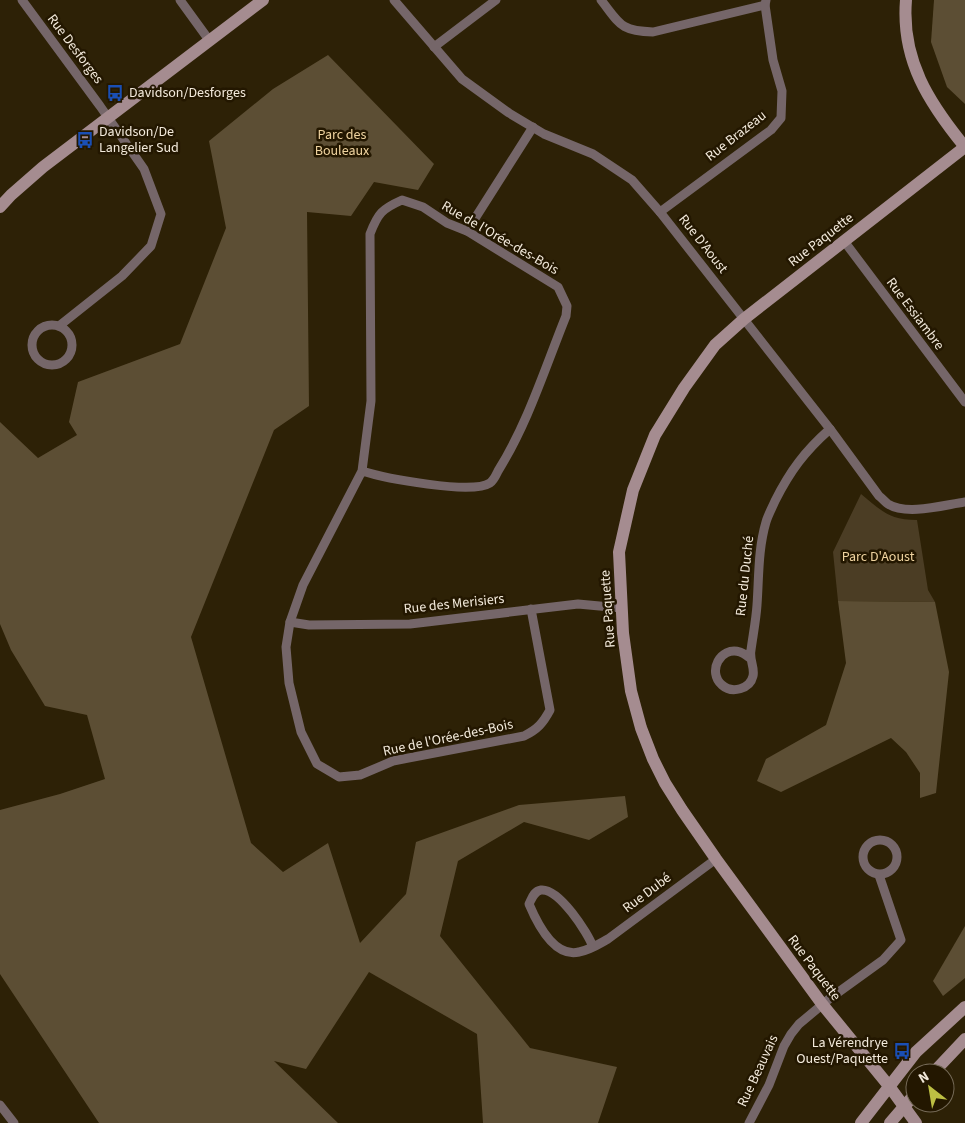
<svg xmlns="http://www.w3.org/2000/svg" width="965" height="1123" viewBox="0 0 965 1123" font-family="'Source Sans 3',sans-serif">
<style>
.green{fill:#4b3d24}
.forest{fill:#5c4e34}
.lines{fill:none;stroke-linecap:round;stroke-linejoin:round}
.street{stroke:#756669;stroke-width:9}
.secondary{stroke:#a58c90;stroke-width:12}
.labels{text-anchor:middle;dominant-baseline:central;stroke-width:5;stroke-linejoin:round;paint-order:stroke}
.street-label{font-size:14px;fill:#f3eadb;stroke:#231700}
.poi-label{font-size:14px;fill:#f3eadb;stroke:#231700;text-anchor:start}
.park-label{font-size:14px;fill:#efd39f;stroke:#231700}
</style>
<rect width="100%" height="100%" fill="#2d2106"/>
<!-- green -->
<path class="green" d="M861,494C882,511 889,520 917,520L928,590L935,602L838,601L833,552Z"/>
<!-- forest -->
<g class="forest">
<path d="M934,0H965V104L947,87L931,42Z"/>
<path d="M328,55L434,164L418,190L374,182L351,216L307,212L309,406L274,430L191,637L251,843L283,872L328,843L360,943L406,894L416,842L519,805L625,796L628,817L589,840L524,822L458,861L440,936L530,1048L617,1067L598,1123H483L477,1034L369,972L306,1069L274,1061L338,1123H99L0,974V810L60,794L105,779L87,715L45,706L11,650L0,624V422L38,458L77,435L69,422L78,382L180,344L226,228L209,141L273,89Z"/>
<path d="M838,601L935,602L949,672L936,793L920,798V773L906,752L891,738L781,792L757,781L766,759L826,725L846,663Z"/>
<path d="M965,926V978L943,996L933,981Z"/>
</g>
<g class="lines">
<!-- street -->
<g class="street">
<path d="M22,0L100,106L144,169L161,214L151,246L122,276L59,326"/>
<path d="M180,0L209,40"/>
<path d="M394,0L462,79L509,113L544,134L593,154L632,180L660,212L830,429L879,496C882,498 885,502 888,504C907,516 944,505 965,502"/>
<path d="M601,0C620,24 620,31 653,32L765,5"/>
<path d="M434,47L496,0"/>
<path d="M660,212L771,130L781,118L782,91L773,60L765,5L766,0"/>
<path d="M467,231L533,127"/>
<path d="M844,241L965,402"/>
<circle cx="52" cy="345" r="20"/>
<path d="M362,471C384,478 472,495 490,483C494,480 496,475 498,471C528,423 545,368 566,316L567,306L558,287L467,231L447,223L423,207L402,200C382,209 378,213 370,234L371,401L362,471L303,585L290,622L286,647L289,683L301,732L317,764L339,777L360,775L393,761L524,736C538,729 543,723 550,710L531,609"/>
<path d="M290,622L309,625L410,624L578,604L621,608"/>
<path d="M750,658C747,656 743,653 740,652C720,646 707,672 722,685C732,694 750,689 753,676C755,667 749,660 751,650C753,635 756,620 757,605C759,577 758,549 766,522C768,515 772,508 775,501C790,471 805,451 830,429"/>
<circle cx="880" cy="857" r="17"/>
<path d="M593,947C588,933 559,888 541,890C534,891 532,898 529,904C537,923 554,958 579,952C590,950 599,944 608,939L716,859"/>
<path d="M0,1105L14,1123"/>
<path d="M749,1123L769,1085L784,1046L791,1034L799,1024L829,999L883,960L901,940L879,875"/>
</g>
<!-- secondary -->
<g class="secondary">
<path d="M906,0C901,60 929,103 965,147"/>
<path d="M0,207L11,195L43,167L263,0"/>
<path d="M933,1073L965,1039"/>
<path d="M861,1123L916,1052L965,1007"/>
<path d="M890,1123L915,1094"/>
<path d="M916,1123L889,1086L822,1004L716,859L682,810L665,783L653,759L641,728L631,691L623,633L619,552L633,490L655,435L684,388L715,345L744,319L965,147"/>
</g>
</g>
<!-- icons -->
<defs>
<g id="bus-bare" transform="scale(1.35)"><path d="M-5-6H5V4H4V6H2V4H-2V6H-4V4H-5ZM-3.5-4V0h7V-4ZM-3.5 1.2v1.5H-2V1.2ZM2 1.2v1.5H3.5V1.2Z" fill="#1a4fb4" stroke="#231700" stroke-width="2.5" paint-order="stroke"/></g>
</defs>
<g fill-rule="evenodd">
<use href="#bus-bare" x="115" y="93"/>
<use href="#bus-bare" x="85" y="140"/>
<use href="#bus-bare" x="902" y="1051"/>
</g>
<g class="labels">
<!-- street labels -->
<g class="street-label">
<text transform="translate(75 49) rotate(53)">Rue Desforges</text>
<text transform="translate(736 136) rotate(-38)">Rue Brazeau</text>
<text transform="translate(500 238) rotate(30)">Rue de l'Orée-des-Bois</text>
<text transform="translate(821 240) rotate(-38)">Rue Paquette</text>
<text transform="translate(703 244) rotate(52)">Rue D'Aoust</text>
<text transform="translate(915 314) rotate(53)">Rue Essiambre</text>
<text transform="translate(745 576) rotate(-84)">Rue du Duché</text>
<text transform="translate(454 604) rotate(-6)">Rue des Merisiers</text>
<text transform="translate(608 609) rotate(-94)">Rue Paquette</text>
<text transform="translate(448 738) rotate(-12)">Rue de l'Orée-des-Bois</text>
<text transform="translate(647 893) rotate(-37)">Rue Dubé</text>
<text transform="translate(814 968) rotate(53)">Rue Paquette</text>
<text transform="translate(758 1071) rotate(-65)">Rue Beauvais</text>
</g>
<!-- poi labels -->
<g class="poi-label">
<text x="129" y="93">Davidson/Desforges</text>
<text x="99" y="132">Davidson/De<tspan x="99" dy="16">Langelier Sud</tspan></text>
<text x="888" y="1043" text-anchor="end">La Vérendrye<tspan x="888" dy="16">Ouest/Paquette</tspan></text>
</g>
<!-- park labels -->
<g class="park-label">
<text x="342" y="135">Parc des<tspan x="342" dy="16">Bouleaux</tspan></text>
<text x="878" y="557">Parc D'Aoust</text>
</g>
</g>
<!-- north arrow -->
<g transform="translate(930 1088) rotate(329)"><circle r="24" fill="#231700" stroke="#766b58"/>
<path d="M0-4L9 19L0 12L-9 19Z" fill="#bdbf43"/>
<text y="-8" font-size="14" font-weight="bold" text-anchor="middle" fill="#f3eadb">N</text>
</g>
</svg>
